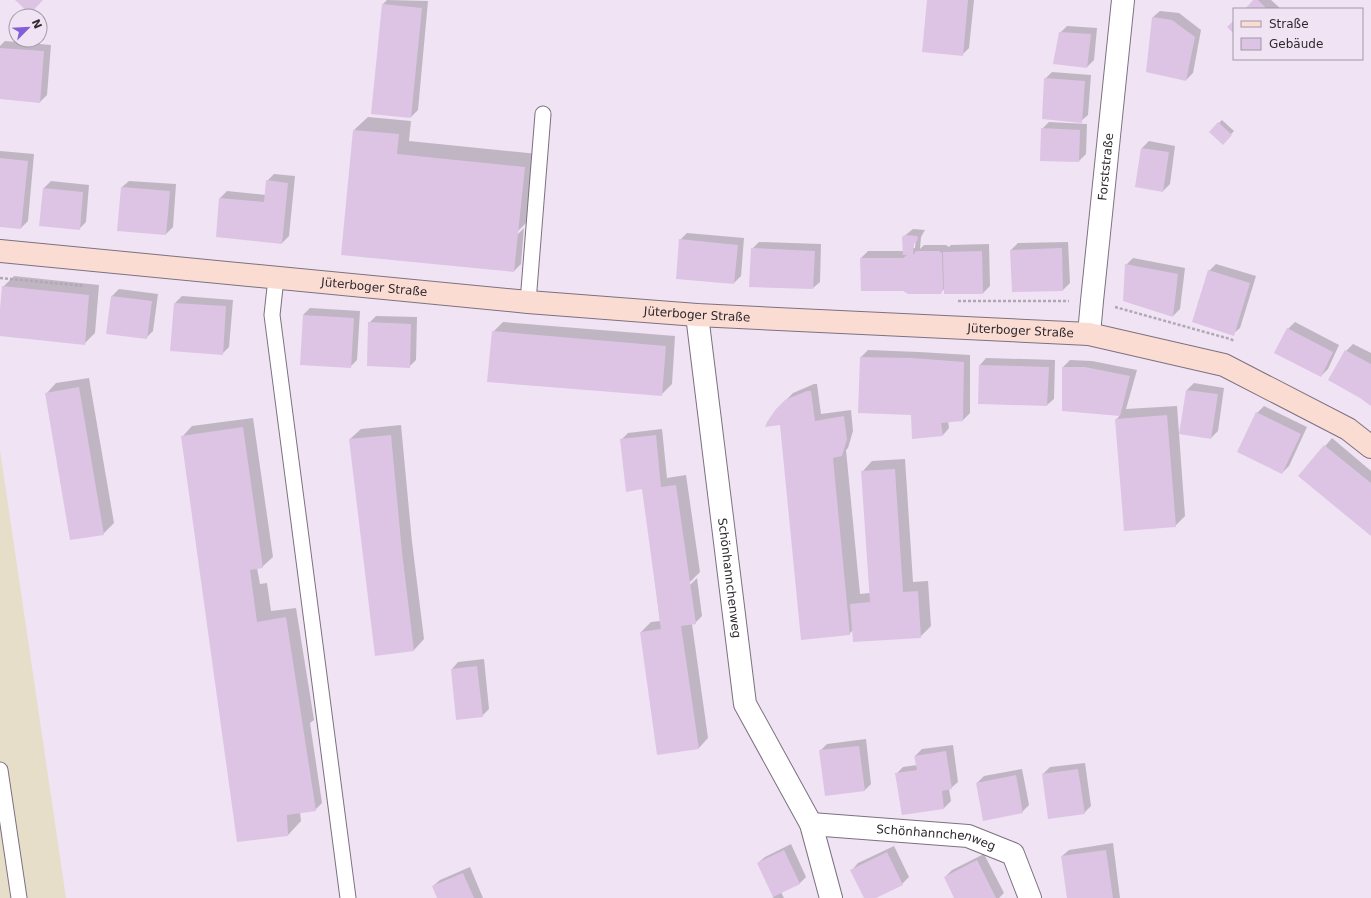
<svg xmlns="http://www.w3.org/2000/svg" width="1371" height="898" viewBox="0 0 1371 898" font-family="'DejaVu Sans',sans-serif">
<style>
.industrial{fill:#e6dec9}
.shadow{fill:#0003;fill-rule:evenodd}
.building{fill:#ddc4e5}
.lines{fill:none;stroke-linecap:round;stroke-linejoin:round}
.service-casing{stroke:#7c7180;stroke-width:17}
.minor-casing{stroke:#7c7180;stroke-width:24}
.secondary-casing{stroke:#7c7180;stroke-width:24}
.path{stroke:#b2a8b5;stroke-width:2.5;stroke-dasharray:3 2;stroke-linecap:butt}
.service{stroke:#fff;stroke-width:15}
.minor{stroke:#fff;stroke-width:22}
.secondary{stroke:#fbdcd3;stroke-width:22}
.labels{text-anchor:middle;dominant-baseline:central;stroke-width:3.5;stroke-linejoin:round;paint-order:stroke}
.street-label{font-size:12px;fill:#2e292f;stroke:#f0e3f4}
</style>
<rect width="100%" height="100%" fill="#f0e3f4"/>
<!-- industrial -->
<path class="industrial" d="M0,450L66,898H0Z"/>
<!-- shadow -->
<g class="shadow">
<path d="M387,0L428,1L418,110L411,117L383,4Z"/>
<path d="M928,0H974L969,48L962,55Z"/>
<path d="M1255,0H1271L1281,9H1246Z"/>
<path d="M1160,11L1179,13L1201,30L1193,73L1186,80L1153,17Z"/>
<path d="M1067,26L1097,28L1094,60L1087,67L1060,33Z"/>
<path d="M5,41L51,45L47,95L40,102L0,98V46Z"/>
<path d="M1052,72L1091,75L1088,115L1081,121L1045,79Z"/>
<path d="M368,117L411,121L409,141L538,154L531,218L517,232V235L524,228L521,264L514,271L354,130Z"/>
<path d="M1222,120L1234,131L1223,143L1210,132Z"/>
<path d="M1049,122L1087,124L1086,154L1079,161L1042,129Z"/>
<path d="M1149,141L1175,146L1170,184L1163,191L1142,148Z"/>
<path d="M0,151L34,154L28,221L21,228L0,226Z"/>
<path d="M274,174L295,176L289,236L282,243L217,236L220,198L227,191L266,195L267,181Z"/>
<path d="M51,181L89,185L86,222L79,229L40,225L44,188Z"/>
<path d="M129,181L176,184L173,227L166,234L122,187Z"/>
<path d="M913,229L925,230L921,237L920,249L924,245H946L949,247L951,245L989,244L990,286L983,293L945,288L940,293L861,258L868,251H904L903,237ZM914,238H916L915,248H913Z"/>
<path d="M687,233L744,238L741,276L734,283L680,240Z"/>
<path d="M759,242L821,244L820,282L813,288L752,249Z"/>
<path d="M1068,242L1070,283L1063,290L1011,250L1018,243Z"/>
<path d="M1133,258L1185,268L1180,309L1173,316L1126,265Z"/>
<path d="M1216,264L1256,276L1240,328L1233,334L1209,271Z"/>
<path d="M14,276L99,285L95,333L84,344L0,335V320L3,287Z"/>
<path d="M119,289L158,294L153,331L146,338L108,333L112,296Z"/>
<path d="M182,296L233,300L229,347L222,354L175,303Z"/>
<path d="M310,308L360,311L357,360L350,367L303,315Z"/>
<path d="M376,316L417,317L416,360L409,367L369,323Z"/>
<path d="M503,322L675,336L672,384L661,395L493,332Z"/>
<path d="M1295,322L1339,345L1328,369L1321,376L1288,329Z"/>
<path d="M1353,344L1371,353V405L1346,351Z"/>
<path d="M868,350L919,352L970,355V413L963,420L948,421L949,428L943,435L911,414L859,412L861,357Z"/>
<path d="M986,358L1055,360L1054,399L1047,405L980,365Z"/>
<path d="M1070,360L1092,361L1137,370L1126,409L1177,406L1185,516L1175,526L1116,420L1120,415L1063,410V367Z"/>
<path d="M89,378L114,523L103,534L46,394L56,383Z"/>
<path d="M1194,383L1224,388L1218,431L1211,438L1180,433L1187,390Z"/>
<path d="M814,384H817L821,414L851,410L853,431L848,448L846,450L860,594L870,593L862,472L872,461L905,459L913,582L928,581L931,626L920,637L853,630L849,634L784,402L793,393Z"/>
<path d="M1264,406L1307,427L1289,466L1282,473L1257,413Z"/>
<path d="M253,418L273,557L262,567L257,568L260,584L267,583L271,611L296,608L314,720L310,723L322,803L315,810L300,812L301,821L288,835L182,437L192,426Z"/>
<path d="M401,425L412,542L424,639L414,650L376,655L350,439L361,429Z"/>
<path d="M662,429L667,478L686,475L700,572L686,586L687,588L697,578L702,616L695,623L692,624L708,738L698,749L641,632L651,622L660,621L643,488L621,440L628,433Z"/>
<path d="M1332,438L1371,471V534L1300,476Z"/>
<path d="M484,659L489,709L482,716L452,669L458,662Z"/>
<path d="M866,739L871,784L864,791L820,751L827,744Z"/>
<path d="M953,745L958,782L951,788L949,789L951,801L944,808L902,814L896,774L903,767L917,765L915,756L922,749Z"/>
<path d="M1085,763L1091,806L1084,813L1043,774L1050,767Z"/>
<path d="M1022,769L1029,805L1022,812L977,783L984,776Z"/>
<path d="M1113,843L1120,898H1068L1062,856L1069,850Z"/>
<path d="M791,844L806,877L799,884L781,892L784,898H772L774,897L758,863L765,857Z"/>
<path d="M894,846L909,877L902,884L873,898H865L852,870L858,863Z"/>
<path d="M984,854L1004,893L999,898H955L945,877L952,870Z"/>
<path d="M470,867L483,898H438L433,886L440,880Z"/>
</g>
<!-- building -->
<g class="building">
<path d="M15,0H43L30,14Z"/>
<path d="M927,0H968L963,56L922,52Z"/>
<path d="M1253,0H1258L1267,9H1245Z"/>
<path d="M382,4L422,8L411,118L371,114Z"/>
<path d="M1152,17L1172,20L1195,37L1186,81L1146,72Z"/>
<path d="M1234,20V34L1227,27Z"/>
<path d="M1059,32L1091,34L1087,68L1053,64Z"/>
<path d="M0,48L44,51L40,103L0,99Z"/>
<path d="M1044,78L1085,81L1082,123L1042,119Z"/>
<path d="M1218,122L1232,135L1223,145L1209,132Z"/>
<path d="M1041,128L1080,130L1079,162L1040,161Z"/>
<path d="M353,130L399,134L397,154L525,167L514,272L341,255Z"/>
<path d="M1141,148L1169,152L1163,192L1135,187Z"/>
<path d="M0,158L28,161L21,229L0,227Z"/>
<path d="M266,180L288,183L282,244L216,237L219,198L264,202Z"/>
<path d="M121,187L170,191L166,235L117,231Z"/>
<path d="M43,188L83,192L80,230L39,226Z"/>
<path d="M905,235L917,236L918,238L916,243H914L913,255L916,251H939L942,253L943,288L941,294H908L903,291H861L860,258H903L907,255H903L902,237Z"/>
<path d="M679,239L738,245L734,284L676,279Z"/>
<path d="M751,248L815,251L813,289L749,287Z"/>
<path d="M1062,248L1063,291L1012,292L1010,250Z"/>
<path d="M982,251L983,294H944L943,252Z"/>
<path d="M1125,264L1178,274L1173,317L1123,301Z"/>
<path d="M1208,270L1250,283L1234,336L1192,322Z"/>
<path d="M2,286L89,295L85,345L0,336V309Z"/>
<path d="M111,296L152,301L147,339L106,334Z"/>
<path d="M174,303L226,306L223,355L170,351Z"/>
<path d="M303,315L354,318L351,368L300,365Z"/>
<path d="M368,322L411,324L410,368L367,366Z"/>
<path d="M1287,328L1333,352L1321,377L1274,353Z"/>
<path d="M492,331L666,346L662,396L487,382Z"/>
<path d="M1345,350L1371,364V406L1360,398L1328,380Z"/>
<path d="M860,357L912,358L964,362L963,421L941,423L943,436L912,439L911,415L858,413Z"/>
<path d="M979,365L1049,367L1047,406L978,404Z"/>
<path d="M1062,367H1085L1130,376L1120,416L1062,411Z"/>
<path d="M79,387L104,535L70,540L45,393Z"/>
<path d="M1186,390L1218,394L1211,439L1179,434Z"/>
<path d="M807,391H811L815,421L844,416L847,439L842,456L833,458L850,635L801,640L780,425L765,427L767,422L776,409L785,400Z"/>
<path d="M1256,412L1301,434L1282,474L1237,452Z"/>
<path d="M1167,415L1176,527L1124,531L1115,419Z"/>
<path d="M243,427L263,568L250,570L257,622L286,617L316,811L287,815L288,836L237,842L181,436Z"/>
<path d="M391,435L402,552L414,651L375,656L349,439Z"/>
<path d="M656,435L661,487L676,485L696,624L681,626L699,749L657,755L640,632L661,629L642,489L626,492L620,439Z"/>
<path d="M1324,445L1371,483V536L1298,476Z"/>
<path d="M895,469L903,592L918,591L921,638L853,642L850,604L870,602L861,471Z"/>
<path d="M477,666L483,717L456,720L451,669Z"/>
<path d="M859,746L865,791L825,796L819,750Z"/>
<path d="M946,751L952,789L942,791L944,809L902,815L895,773L917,770L914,756Z"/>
<path d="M1078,769L1085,814L1048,819L1042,774Z"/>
<path d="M1016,775L1023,813L983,821L976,783Z"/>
<path d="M784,850L800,884L773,897L757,863Z"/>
<path d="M1106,850L1113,898H1067L1061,856Z"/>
<path d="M887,852L903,885L876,898H864L850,870Z"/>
<path d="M977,860L996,898H954L944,877Z"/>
<path d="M463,873L474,898H437L432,886Z"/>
</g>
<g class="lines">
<!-- service casing -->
<g class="service-casing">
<g id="service">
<path d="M276,278L272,315L348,898"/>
<path d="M528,302L543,114"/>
<path d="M0,770L19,898"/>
</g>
</g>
<!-- minor casing -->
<g class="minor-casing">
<g id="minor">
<path id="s1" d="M697,315L745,704L811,824L831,898"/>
<path id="s2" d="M1089,334L1092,301L1123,0"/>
<path id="s3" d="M811,824L968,836L1013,854L1030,898"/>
</g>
</g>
<!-- secondary casing -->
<g class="secondary-casing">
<g id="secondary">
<path id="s4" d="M0,251L528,302L697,315L1089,334L1224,365L1348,429L1371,447"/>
</g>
</g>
<!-- path -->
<g class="path">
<path d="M0,278L85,286"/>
<path d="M958,301H1069"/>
<path d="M1115,307L1230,339L1235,341"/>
</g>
<!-- service -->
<use href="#service" class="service"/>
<!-- minor -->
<use href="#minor" class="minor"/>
<!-- secondary -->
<use href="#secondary" class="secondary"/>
</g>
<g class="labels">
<!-- street labels -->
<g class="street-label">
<text stroke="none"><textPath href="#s2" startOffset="168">Forststraße</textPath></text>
<text stroke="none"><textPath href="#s4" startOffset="376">Jüterboger Straße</textPath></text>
<text stroke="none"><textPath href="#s4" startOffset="700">Jüterboger Straße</textPath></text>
<text stroke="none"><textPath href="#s4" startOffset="1024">Jüterboger Straße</textPath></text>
<text stroke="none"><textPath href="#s1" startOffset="265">Schönhannchenweg</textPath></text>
<text stroke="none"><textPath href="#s3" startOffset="126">Schönhannchenweg</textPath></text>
</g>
</g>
<!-- legend -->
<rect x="1233" y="8" width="130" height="52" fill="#f0e3f4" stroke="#a299a5"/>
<rect x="1241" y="21" width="20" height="6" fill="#fbdcd3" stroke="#a299a5"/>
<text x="1269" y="28" font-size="12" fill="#2e292f">Straße</text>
<rect x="1241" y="38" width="20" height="12" fill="#ddc4e5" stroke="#a299a5"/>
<text x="1269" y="48" font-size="12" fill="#2e292f">Gebäude</text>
<!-- north arrow -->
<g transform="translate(28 28) rotate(66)"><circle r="19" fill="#f0e3f4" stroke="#a299a5"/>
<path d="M0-3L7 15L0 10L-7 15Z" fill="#825ed9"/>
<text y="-6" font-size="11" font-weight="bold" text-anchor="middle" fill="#2e292f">N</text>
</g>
</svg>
